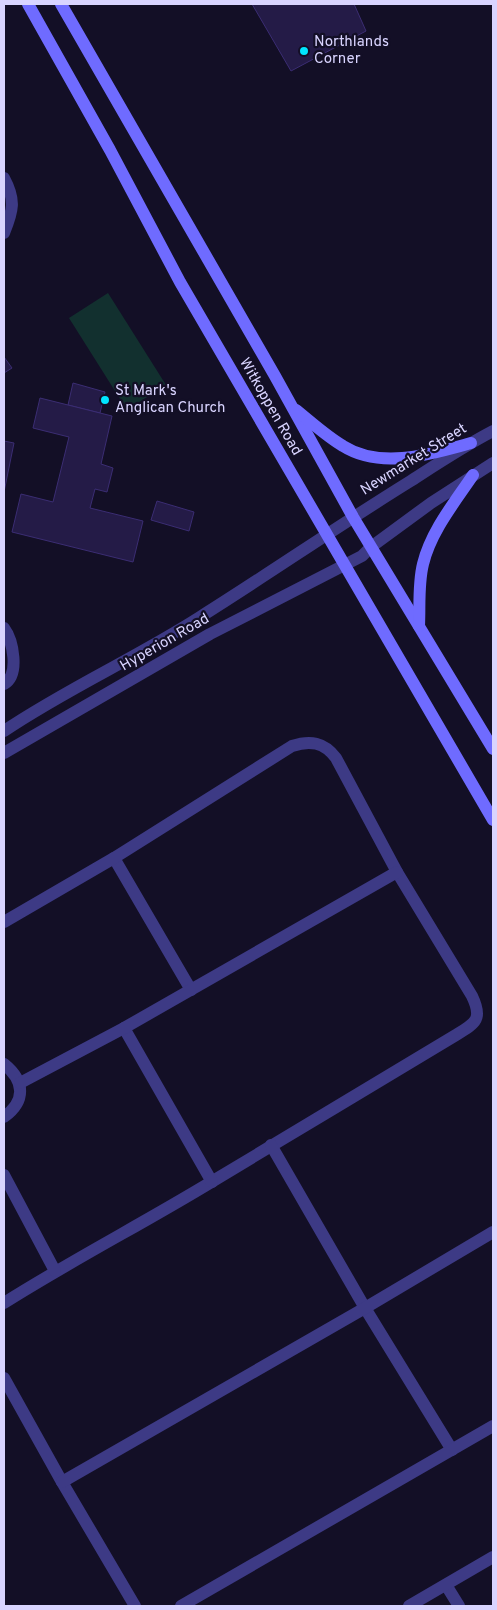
<svg xmlns="http://www.w3.org/2000/svg" width="497" height="1610" viewBox="0 0 497 1610" font-family="Overpass,sans-serif">
<style>
.green{fill:#12302f}
.building{fill:#241b47;stroke:#3b2d73}
.lines{fill:none;stroke-linecap:round;stroke-linejoin:round}
.service{stroke:#3d3a85;stroke-width:12}
.minor{stroke:#3d3a85;stroke-width:12}
.secondary{stroke:#6f6bff;stroke-width:12}
.poi-dot{fill:#00e5ff;stroke:#130f26;stroke-width:2}
.labels{text-anchor:middle;dominant-baseline:central;stroke-width:4.5;stroke-linejoin:round;paint-order:stroke}
.poi-label{font-size:15px;fill:#d9d4ff;stroke:#130f26;text-anchor:start}
.street-label{font-size:15px;fill:#d9d4ff;stroke:#130f26}
</style>
<rect width="100%" height="100%" fill="#130f26"/>
<!-- green -->
<path class="green" d="M108,293L166,385L127,410L69,318Z"/>
<!-- building -->
<g class="building">
<path d="M252,4H354L366,31L291,71Z"/>
<path d="M4,357L12,368L4,373Z"/>
<path d="M73,383L105,392L100,413L68,405Z"/>
<path d="M40,398L112,416L101,464L113,468L107,492L95,489L90,508L143,521L133,562L12,532L21,494L53,502L69,437L33,428Z"/>
<path d="M4,441L14,443L4,492Z"/>
<path d="M157,501L194,512L189,531L151,520Z"/>
</g>
<g class="lines">
<!-- service -->
<g class="service">
<path d="M4,178C16,200 13,211 4,233"/>
<path d="M4,628C13,640 20,675 4,684"/>
</g>
<!-- minor -->
<g class="minor">
<path d="M4,731C66,689 136,658 200,617C270,573 338,526 409,482C437,464 464,446 493,431"/>
<path d="M4,753L210,634L362,556L371,547L431,503L493,463"/>
<path d="M114,858L191,990"/>
<path d="M4,922L114,858L292,746C310,740 324,742 336,758L397,872L472,996C483,1019 476,1023 456,1035C375,1083 294,1133 213,1181C144,1223 72,1260 4,1303"/>
<path d="M124,1028L212,1182"/>
<path d="M4,1064C25,1081 26,1101 4,1117"/>
<path d="M20,1083L124,1028L397,872"/>
<path d="M271,1145L365,1308L452,1450"/>
<path d="M4,1175L55,1271"/>
<path d="M4,1378L62,1482L135,1606"/>
<path d="M62,1482L365,1308L493,1232"/>
<path d="M446,1585L459,1606"/>
<path d="M181,1606L493,1426"/>
<path d="M409,1606L493,1557"/>
</g>
<!-- secondary -->
<g class="secondary">
<path d="M28,4L110,150L180,282L493,820"/>
<path d="M61,4L275,376L353,517L493,749"/>
<path d="M296,410C311,422 326,436 343,446C381,470 431,454 471,443"/>
<path d="M419,626C420,606 418,584 423,564C431,531 455,502 473,475"/>
</g>
</g>
<!-- markers -->
<g class="poi-dot">
<circle cx="304" cy="51" r="5"/>
<circle cx="105" cy="400" r="5"/>
</g>
<g class="labels">
<!-- poi labels -->
<g class="poi-label">
<text x="314" y="42">Northlands<tspan x="314" dy="17">Corner</tspan></text>
<text x="115" y="391">St Mark's<tspan x="115" dy="17">Anglican Church</tspan></text>
</g>
<!-- street labels -->
<g class="street-label">
<text transform="translate(270 407) rotate(60)">Witkoppen Road</text>
<text transform="translate(414 460) rotate(-32)">Newmarket Street</text>
<text transform="translate(165 643) rotate(-30)">Hyperion Road</text>
</g>
</g>
<!-- border -->
<rect width="497" height="1610" fill="none" stroke="#d9d4ff" stroke-width="10"/>
</svg>
